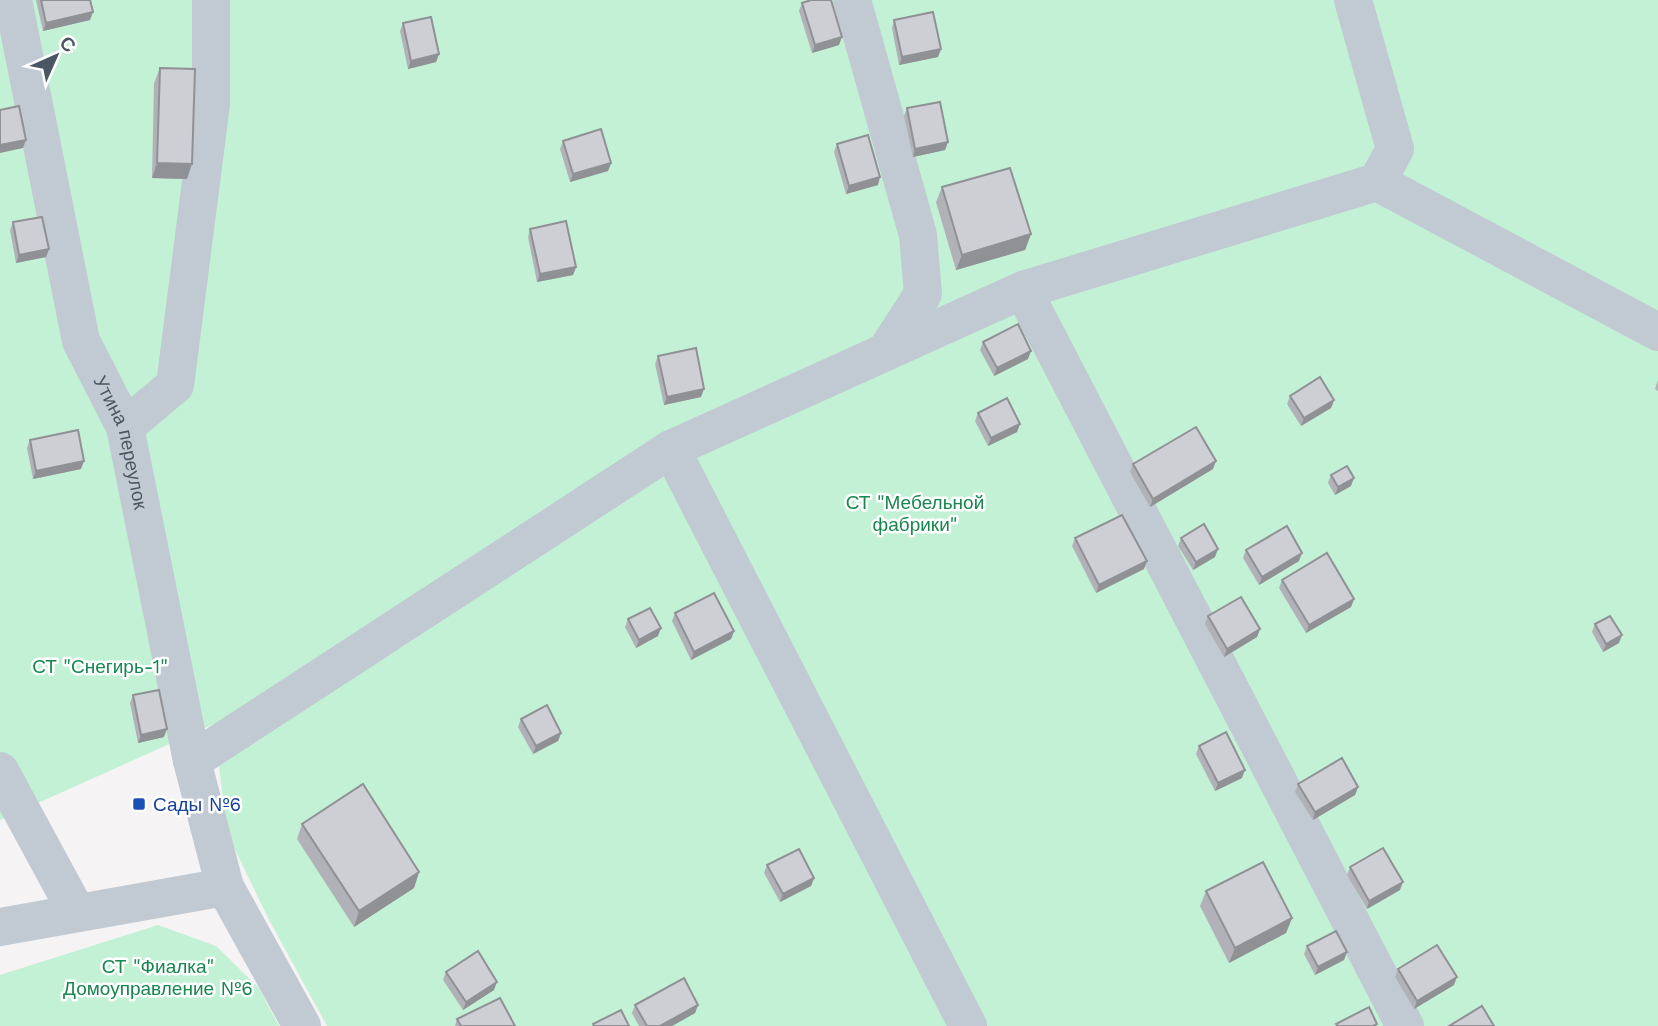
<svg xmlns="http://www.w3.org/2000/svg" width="1658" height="1026" viewBox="0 0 1658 1026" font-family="'Work Sans',sans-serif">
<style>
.green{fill:#c3f1d5}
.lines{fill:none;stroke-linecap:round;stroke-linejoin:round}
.street{stroke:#c1cad2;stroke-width:38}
.wall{fill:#b0b2b7}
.shaded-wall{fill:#909195}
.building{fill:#cdcfd5;stroke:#909195;stroke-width:2}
.transit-dot{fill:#1a4fb4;stroke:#fff;stroke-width:2.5}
.labels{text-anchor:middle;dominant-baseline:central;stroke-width:5;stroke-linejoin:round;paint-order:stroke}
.street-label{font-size:19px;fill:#4a5661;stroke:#fff}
.park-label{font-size:19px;fill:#17864f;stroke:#fff}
.transit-label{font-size:19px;fill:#164399;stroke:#fff;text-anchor:start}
</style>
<rect width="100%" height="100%" fill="#f5f3f3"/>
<!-- green -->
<g class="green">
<path d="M0,0H1658V1026H327L268,918L227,833L214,724L0,820Z"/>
<path d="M158,925L216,946L259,988L279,1026H0V975Z"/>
</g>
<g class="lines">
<!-- street -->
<g class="street">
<path id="s1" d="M13,0L81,341L125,427L192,761L225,887L302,1026"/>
<path d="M852,0L918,235L923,294L888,348"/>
<path d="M1353,0L1395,149L1377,182"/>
<path d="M1023,290L1405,1026"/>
<path d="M125,427L175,385L211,104V0"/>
<path d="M671,449L968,1026"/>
<path d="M192,761L671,449L1023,290L1377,182L1658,332"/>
<path d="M0,771L77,913"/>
<path d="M0,927L225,887"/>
</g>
</g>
<!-- wall -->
<g class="wall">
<path d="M36,0H90V20L43,31Z"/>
<path d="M802,3L839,45L812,53L799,11Z"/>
<path d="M894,20L941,49L938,57L899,65L892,28Z"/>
<path d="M403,23L439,54L436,62L408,69L400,31Z"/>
<path d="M160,68L187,179L152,178L154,83Z"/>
<path d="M907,108L948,142L945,150L913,157L904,116Z"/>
<path d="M563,141L611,163L608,171L570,182L560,149Z"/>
<path d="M837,144L878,185L846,194L834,152Z"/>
<path d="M942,187L1031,234L1025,250L956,270L936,202Z"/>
<path d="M13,222L49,249L46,257L16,263L10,230Z"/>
<path d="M530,229L576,267L573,275L537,282L528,237Z"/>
<path d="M983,342L1028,359L994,376L980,350Z"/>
<path d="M658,356L701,397L664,405L655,364Z"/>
<path d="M1658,380V391L1655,389Z"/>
<path d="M1290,396L1334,400L1331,408L1301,426L1287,404Z"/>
<path d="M978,413L1020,424L1017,432L988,446L975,421Z"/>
<path d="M30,440L81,469L33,479L27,448Z"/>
<path d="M1133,464L1213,469L1150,507L1130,472Z"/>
<path d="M1331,475L1351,486L1335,495L1328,483Z"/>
<path d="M1075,538L1144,569L1096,593L1072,546Z"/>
<path d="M1181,538L1215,557L1193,570L1178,546Z"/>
<path d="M1246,550L1299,561L1259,585L1243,558Z"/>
<path d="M1282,580L1354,599L1351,607L1306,633L1279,588Z"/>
<path d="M675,613L734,631L731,639L691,660L672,621Z"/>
<path d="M1208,616L1260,629L1257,637L1224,657L1205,624Z"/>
<path d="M628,619L658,636L636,648L625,627Z"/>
<path d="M1595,624L1619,643L1603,652L1592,632Z"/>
<path d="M133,695L164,737L138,743L130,703Z"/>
<path d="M521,719L561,733L558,741L533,754L518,727Z"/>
<path d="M1199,746L1242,778L1215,791L1196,754Z"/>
<path d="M1298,784L1358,787L1355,795L1313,820L1295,792Z"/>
<path d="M302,824L419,872L414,888L354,927L297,839Z"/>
<path d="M767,865L814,878L811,886L780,902L764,873Z"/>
<path d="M1350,867L1400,890L1367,909L1347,875Z"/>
<path d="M1206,891L1292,918L1286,933L1229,963L1200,906Z"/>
<path d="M1307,946L1347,952L1344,960L1315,975L1304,954Z"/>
<path d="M1398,969L1454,985L1414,1009L1395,977Z"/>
<path d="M446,972L494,990L463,1010L443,980Z"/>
<path d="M635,1005H698L695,1013L672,1026H639L632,1013Z"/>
<path d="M457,1019L515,1026H455Z"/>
</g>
<!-- shaded-wall -->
<g class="shaded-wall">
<path d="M93,12L90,20L43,31L46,23Z"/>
<path d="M842,37L839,45L812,53L815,45Z"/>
<path d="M941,49L938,57L899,65L902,57Z"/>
<path d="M439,54L436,62L408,69L411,61Z"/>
<path d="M26,140L23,148L0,153V145Z"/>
<path d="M948,142L945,150L913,157L915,149Z"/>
<path d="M157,163L192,164L187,179L152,178Z"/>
<path d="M611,163L608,171L570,182L573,174Z"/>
<path d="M880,177L878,185L846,194L849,186Z"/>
<path d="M1031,234L1025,250L956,270L962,255Z"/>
<path d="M49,249L46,257L16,263L19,255Z"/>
<path d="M576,267L573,275L537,282L540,274Z"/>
<path d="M1031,351L1028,359L994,376L997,368Z"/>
<path d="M704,389L701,397L664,405L667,397Z"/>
<path d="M1334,400L1331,408L1301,426L1304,418Z"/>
<path d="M1020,424L1017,432L988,446L991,438Z"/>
<path d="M84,461L81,469L33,479L36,471Z"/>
<path d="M1216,461L1213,469L1150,507L1153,499Z"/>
<path d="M1354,478L1351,486L1335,495L1338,487Z"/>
<path d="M1218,549L1215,557L1193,570L1196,562Z"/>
<path d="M1302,553L1299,561L1259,585L1262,577Z"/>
<path d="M1147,561L1144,569L1096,593L1099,585Z"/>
<path d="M1354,599L1351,607L1306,633L1309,625Z"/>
<path d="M661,628L658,636L636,648L639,640Z"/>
<path d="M1260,629L1257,637L1224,657L1227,649Z"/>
<path d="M734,631L731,639L691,660L694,652Z"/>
<path d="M1622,635L1619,643L1603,652L1606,644Z"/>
<path d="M167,729L164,737L138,743L141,735Z"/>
<path d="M561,733L558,741L533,754L536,746Z"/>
<path d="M1245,770L1242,778L1215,791L1218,783Z"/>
<path d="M1358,787L1355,795L1313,820L1315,812Z"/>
<path d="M419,872L414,888L354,927L359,911Z"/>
<path d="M814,878L811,886L780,902L783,894Z"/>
<path d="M1403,882L1400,890L1367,909L1369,901Z"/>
<path d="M1292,918L1286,933L1229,963L1235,948Z"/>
<path d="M1347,952L1344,960L1315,975L1318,967Z"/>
<path d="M1457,977L1454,985L1414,1009L1417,1001Z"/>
<path d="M497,982L494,990L463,1010L466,1002Z"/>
<path d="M698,1005L695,1013L672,1026H660Z"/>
</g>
<!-- building -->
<g class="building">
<path d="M41,0H90L93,12L46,23Z"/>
<path d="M811,0H831L842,37L815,45L802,3Z"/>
<path d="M933,12L941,49L902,57L894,20Z"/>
<path d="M431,17L439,54L411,61L403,23Z"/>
<path d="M160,68L195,69L192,164L157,163Z"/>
<path d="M940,102L948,142L915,149L907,108Z"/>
<path d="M19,106L26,140L0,145V110Z"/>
<path d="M601,129L611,163L573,174L563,141Z"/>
<path d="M868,135L880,177L849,186L837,144Z"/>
<path d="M1010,168L1031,234L962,255L942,187Z"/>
<path d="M42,217L49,249L19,255L13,222Z"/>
<path d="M566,221L576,267L540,274L530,229Z"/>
<path d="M1018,324L1031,351L997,368L983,342Z"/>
<path d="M696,348L704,389L667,397L658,356Z"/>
<path d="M1320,377L1334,400L1304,418L1290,396Z"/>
<path d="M1007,398L1020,424L991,438L978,413Z"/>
<path d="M1196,427L1216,461L1153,499L1133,464Z"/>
<path d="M78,430L84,461L36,471L30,440Z"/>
<path d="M1347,466L1354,478L1338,487L1331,475Z"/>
<path d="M1122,515L1147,561L1099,585L1075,538Z"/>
<path d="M1204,524L1218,549L1196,562L1181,538Z"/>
<path d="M1287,526L1302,553L1262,577L1246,550Z"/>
<path d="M1327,553L1354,599L1309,625L1282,580Z"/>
<path d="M714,593L734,631L694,652L675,613Z"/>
<path d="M1241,597L1260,629L1227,649L1208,616Z"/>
<path d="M650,608L661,628L639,640L628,619Z"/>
<path d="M1610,616L1622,635L1606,644L1595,624Z"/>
<path d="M159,690L167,729L141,735L133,695Z"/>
<path d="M547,705L561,733L536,746L521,719Z"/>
<path d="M1226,732L1245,770L1218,783L1199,746Z"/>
<path d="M1342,758L1358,787L1315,812L1298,784Z"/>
<path d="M363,784L419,872L359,911L302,824Z"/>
<path d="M1383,848L1403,882L1369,901L1350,867Z"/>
<path d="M799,849L814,878L783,894L767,865Z"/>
<path d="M1263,862L1292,918L1235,948L1206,891Z"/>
<path d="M1336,931L1347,952L1318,967L1307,946Z"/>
<path d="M1437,945L1457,977L1417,1001L1398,969Z"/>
<path d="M478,951L497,982L466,1002L446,972Z"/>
<path d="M684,978L698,1005L660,1026H647L635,1005Z"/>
<path d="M500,998L515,1026H461L457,1019Z"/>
<path d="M1482,1006L1494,1026H1449Z"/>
<path d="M1369,1007L1377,1024L1373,1026H1338L1336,1024Z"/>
<path d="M621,1010L629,1026H594L593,1024Z"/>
</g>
<!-- markers -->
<rect class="transit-dot" x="132" y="797" width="14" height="14" rx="3.5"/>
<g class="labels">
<!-- street labels -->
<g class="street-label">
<text stroke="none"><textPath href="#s1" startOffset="458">Утина переулок</textPath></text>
</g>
<!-- park labels -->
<g class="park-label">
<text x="915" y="502">СТ "Мебельной<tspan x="915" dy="22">фабрики"</tspan></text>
<text x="100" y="666">СТ "Снегирь-1"</text>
<text x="158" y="966">СТ "Фиалка"<tspan x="158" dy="22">Домоуправление №6</tspan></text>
</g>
<!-- transit labels -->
<g class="transit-label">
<text x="153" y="804">Сады №6</text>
</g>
</g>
<!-- north arrow -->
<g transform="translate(56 56) rotate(45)" stroke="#ffffff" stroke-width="5" paint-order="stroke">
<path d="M0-5L12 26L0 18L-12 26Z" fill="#4a5661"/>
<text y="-10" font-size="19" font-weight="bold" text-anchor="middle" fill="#4a5661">С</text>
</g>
</svg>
